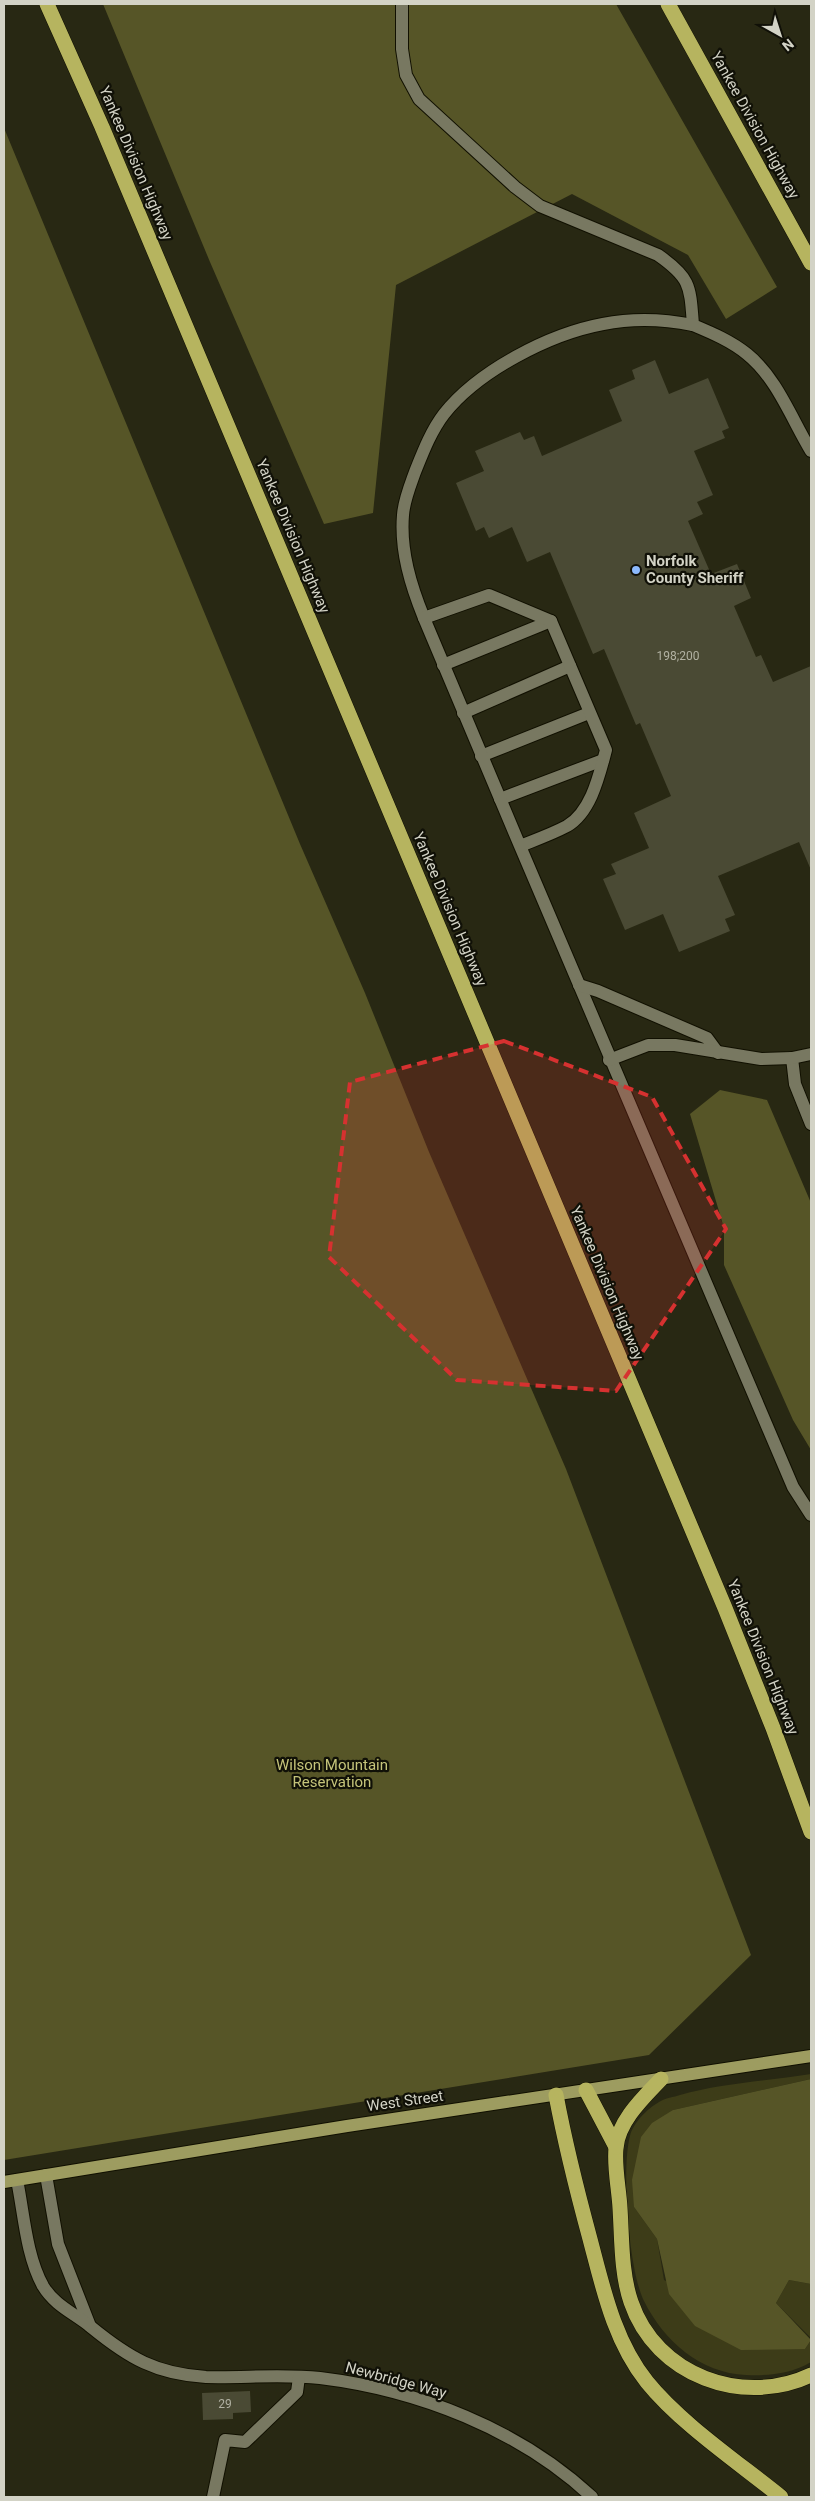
<svg xmlns="http://www.w3.org/2000/svg" width="815" height="2501" viewBox="0 0 815 2501" font-family="Roboto,sans-serif">
<style>
.green{fill:#3d3c18}
.forest{fill:#565527}
.building{fill:#4a4a34}
.lines{fill:none;stroke-linecap:round;stroke-linejoin:round}
.minor-casing{stroke:#111001;stroke-width:14}
.major-casing{stroke:#111001;stroke-width:14}
.highway-casing{stroke:#111001;stroke-width:16}
.minor{stroke:#787861;stroke-width:12}
.major{stroke:#9d9c60;stroke-width:12}
.highway{stroke:#b6b45f;stroke-width:15}
.marked{fill:#d63130;fill-opacity:0.2;stroke:#d63130;stroke-width:4;stroke-dasharray:10 6;stroke-linejoin:round}
.poi-dot{fill:#8cb9fc;stroke:#101007;stroke-width:2}
.labels{text-anchor:middle;dominant-baseline:central;stroke-width:4.5;stroke-linejoin:round;paint-order:stroke}
.number-label{font-size:12px;fill:#b1b1a2}
.street-label{font-size:15px;fill:#d3d3c6;stroke:#101007}
.poi-label{font-size:15px;font-weight:bold;fill:#d3d3c6;stroke:#101007;text-anchor:start}
.park-label{font-size:15px;fill:#c5c47a;stroke:#101007}
</style>
<rect width="100%" height="100%" fill="#282813"/>
<!-- green -->
<g class="green">
<path d="M811,2074V2079L673,2110L634,2207L657,2239L664,2280L805,2349L811,2340V2362C791,2374 768,2376 746,2375C700,2373 664,2341 644,2301C629,2272 621,2168 630,2136C633,2123 647,2109 659,2102C665,2098 674,2097 680,2095C722,2083 768,2081 811,2074Z"/>
<path d="M789,2280L811,2284V2338L776,2303Z"/>
</g>
<!-- forest -->
<g class="forest">
<path d="M103,4H616L777,287L726,319L688,255L572,194L396,285L373,513L324,524L210,262Z"/>
<path d="M4,128L300,844L365,993L429,1152L566,1469L751,1955L649,2055L4,2160Z"/>
<path d="M720,1090L767,1100L811,1203V1450L793,1420L724,1265V1228L690,1114Z"/>
<path d="M811,2079V2284L789,2280L776,2303L811,2340L805,2349L741,2350L695,2326L669,2294L657,2239L634,2207L632,2180L641,2137L652,2123L673,2110Z"/>
</g>
<!-- building -->
<g class="building">
<path d="M655,360L669,394L708,378L729,428L722,431L725,438L694,451L713,495L697,502L703,514L688,521L711,574L737,564L751,598L734,606L756,657L761,655L773,682L811,666V870L799,842L718,876L735,915L725,919L730,931L679,952L663,914L625,930L603,879L616,874L611,864L649,848L634,813L671,796L640,723L636,725L604,649L593,654L550,552L527,562L512,527L489,538L484,527L476,531L456,483L484,471L475,451L520,432L524,440L534,436L542,456L622,421L609,390L635,379L632,370Z"/>
<path d="M250,2391L251,2412L233,2413V2419L203,2420L202,2393Z"/>
</g>
<g class="lines">
<!-- minor casing -->
<g class="minor-casing">
<g id="minor">
<path d="M402,4V49L406,75L419,99L515,187L540,206L658,255C691,278 690,286 693,325C712,333 731,341 747,354C777,378 792,420 811,451"/>
<path d="M424,618C411,586 400,551 403,515C404,500 410,486 415,472C423,452 431,431 444,414C478,371 549,334 603,324C633,318 663,319 693,325"/>
<path d="M443,665L551,621"/>
<path d="M463,713L570,666"/>
<path d="M481,756L589,713"/>
<path d="M500,799L603,760"/>
<path d="M520,846L424,618L489,595L551,621L606,750C599,776 591,812 567,826C552,834 535,840 520,846L793,1487L811,1515"/>
<path d="M579,985L598,991L707,1038L718,1053"/>
<path d="M792,1058L795,1084L811,1124"/>
<path d="M609,1060L648,1045H675L761,1059L792,1058L811,1054"/>
<path d="M46,2175L58,2244L90,2326"/>
<path d="M17,2180C24,2214 26,2255 43,2286C55,2306 74,2313 91,2327C129,2358 156,2374 206,2377C244,2378 282,2374 320,2378C418,2390 519,2429 592,2497"/>
<path d="M213,2497L225,2440L245,2442L297,2392L299,2377"/>
</g>
</g>
<!-- major casing -->
<g class="major-casing">
<path id="major" d="M4,2182L347,2126L811,2056"/>
</g>
<!-- highway casing -->
<g class="highway-casing">
<g id="highway">
<path d="M47,4L102,127L725,1608L773,1728L811,1832"/>
<path d="M668,4L811,263"/>
<path d="M661,2079C644,2097 618,2121 616,2148C614,2167 619,2189 620,2208C622,2239 621,2273 631,2302C656,2376 743,2407 811,2375"/>
<path d="M586,2090L616,2147"/>
<path d="M556,2095C565,2143 577,2191 590,2239C603,2288 614,2341 647,2382C680,2423 739,2463 781,2497"/>
</g>
</g>
<!-- minor -->
<use href="#minor" class="minor"/>
<!-- major -->
<use href="#major" class="major"/>
<!-- highway -->
<use href="#highway" class="highway"/>
</g>
<!-- marked area -->
<path class="marked" d="M504,1041L652,1097L726,1229L616,1391L457,1380L329,1257L350,1082Z"/>
<!-- markers -->
<circle class="poi-dot" cx="636" cy="570" r="5"/>
<g class="labels">
<!-- number labels -->
<g class="number-label">
<text x="678" y="656">198;200</text>
<text x="225" y="2404">29</text>
</g>
<!-- street labels -->
<g class="street-label">
<text transform="translate(755 125) rotate(61)">Yankee Division Highway</text>
<text transform="translate(136 163) rotate(67)">Yankee Division Highway</text>
<text transform="translate(293 536) rotate(67)">Yankee Division Highway</text>
<text transform="translate(450 909) rotate(67)">Yankee Division Highway</text>
<text transform="translate(607 1283) rotate(67)">Yankee Division Highway</text>
<text transform="translate(763 1657) rotate(68)">Yankee Division Highway</text>
<text transform="translate(405 2101) rotate(-8)">West Street</text>
<text transform="translate(396 2380) rotate(15)">Newbridge Way</text>
</g>
<!-- poi labels -->
<g class="poi-label">
<text x="646" y="561">Norfolk<tspan x="646" dy="17">County Sheriff</tspan></text>
</g>
<!-- park labels -->
<g class="park-label">
<text x="332" y="1765">Wilson Mountain<tspan x="332" dy="17">Reservation</tspan></text>
</g>
</g>
<!-- border -->
<rect width="815" height="2501" fill="none" stroke="#d3d3c6" stroke-width="10"/>
<!-- north arrow -->
<g transform="translate(780 35) rotate(141)" stroke="#101007" stroke-width="4" paint-order="stroke">
<path d="M0-4L9 19L0 12L-9 19Z" fill="#d3d3c6"/>
<text y="-8" font-size="14" font-weight="bold" text-anchor="middle" fill="#d3d3c6">N</text>
</g>
</svg>
